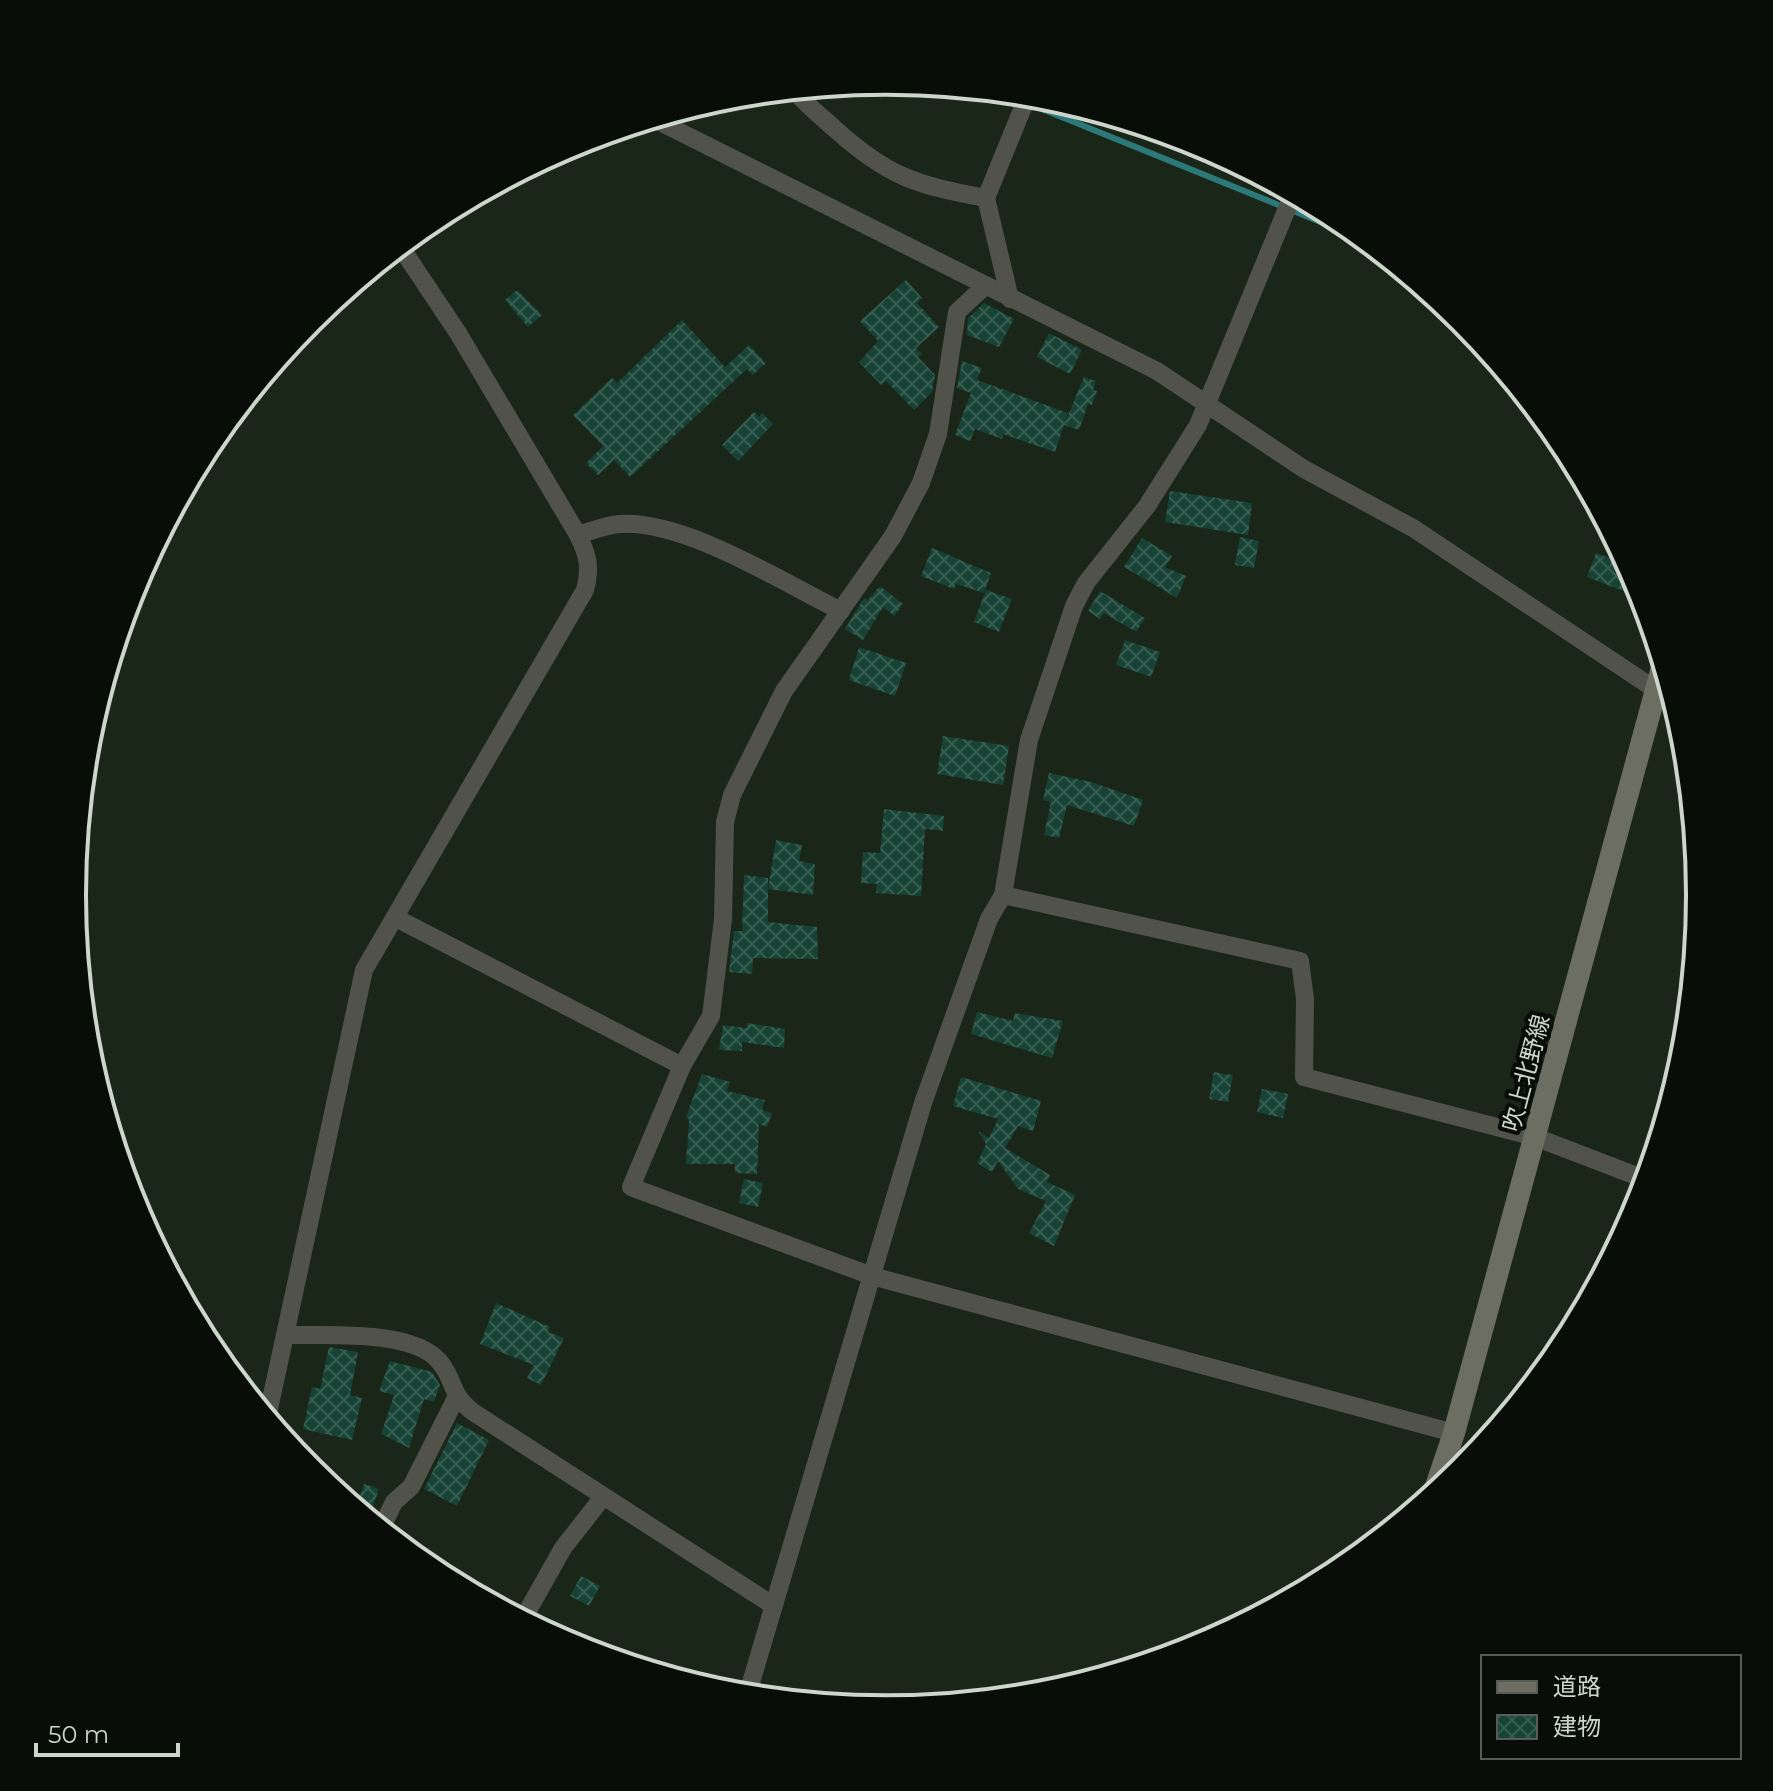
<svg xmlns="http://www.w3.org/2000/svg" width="1773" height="1791" viewBox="0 0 1773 1791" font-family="Montserrat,'Noto Sans JP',sans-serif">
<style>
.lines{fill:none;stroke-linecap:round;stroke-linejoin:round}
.stream{stroke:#2c7979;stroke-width:6}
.building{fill:url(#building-cross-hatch)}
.minor{stroke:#51534a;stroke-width:18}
.secondary{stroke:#6b6e60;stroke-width:22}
.labels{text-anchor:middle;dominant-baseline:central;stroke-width:8;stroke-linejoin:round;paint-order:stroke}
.street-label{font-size:24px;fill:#cdd5cc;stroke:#080d07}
.rim{fill:none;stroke:#cdd5cc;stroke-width:4}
</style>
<defs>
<pattern id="building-cross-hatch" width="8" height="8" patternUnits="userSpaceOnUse" patternTransform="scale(2)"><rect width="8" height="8" fill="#164335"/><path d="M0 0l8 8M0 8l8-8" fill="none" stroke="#375d51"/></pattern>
</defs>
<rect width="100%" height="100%" fill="#192618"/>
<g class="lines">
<!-- stream -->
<path class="stream" d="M1000,92L1365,240"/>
</g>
<!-- building -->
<g class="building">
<path d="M906,280L922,298L917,303L939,327L916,348L922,354L918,357L935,375L932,392L914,410L886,381L881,385L859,362L878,341L860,321Z"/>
<path d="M517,290L542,315L528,327L505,300Z"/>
<path d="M984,303L1014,319L999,347L967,335L968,318Z"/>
<path d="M682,320L725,367L749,345L766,363L753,375L747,369L630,477L614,460L598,475L586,463L603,446L573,415L612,378L617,383Z"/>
<path d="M1049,333L1082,350L1070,374L1037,357Z"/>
<path d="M962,361L982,368L977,380L1068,413L1055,452L1003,434L1002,439L975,429L970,441L955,435L971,393L957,388Z"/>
<path d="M1084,377L1096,381L1093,390L1097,391L1092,405L1088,404L1079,430L1064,425Z"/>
<path d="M754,412L759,417L762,413L773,424L738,461L722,445Z"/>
<path d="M1170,491L1252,503L1248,535L1165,522Z"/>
<path d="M1240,537L1259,541L1254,568L1235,565Z"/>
<path d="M1142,538L1172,556L1165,567L1186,576L1177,598L1124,567Z"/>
<path d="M932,548L991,573L984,593L956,584L954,589L921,576Z"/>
<path d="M1596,553L1629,565L1641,591L1628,586L1626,592L1587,577Z"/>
<path d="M880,586L903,604L894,616L883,607L863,640L845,629L864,598L868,600Z"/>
<path d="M986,590L1012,599L999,632L974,622Z"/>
<path d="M1100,591L1145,618L1136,632L1104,613L1100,619L1088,611Z"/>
<path d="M1125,640L1160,652L1151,677L1116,665Z"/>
<path d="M859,647L906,663L895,696L849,680Z"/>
<path d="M943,736L1009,746L1003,785L937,774Z"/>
<path d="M1049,773L1091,782L1143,800L1134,826L1067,805L1059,838L1044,835L1051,802L1043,800Z"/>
<path d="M884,809L944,816L943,831L925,829L921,896L876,893L877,884L861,883L863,852L880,853Z"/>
<path d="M776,840L802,845L799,861L815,864L813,895L768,889Z"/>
<path d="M744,875L768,878V922L817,927L818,959L753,958L752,974L729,972L734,931H742Z"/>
<path d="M977,1012L1013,1021L1015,1013L1063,1021L1052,1058L971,1034Z"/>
<path d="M747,1023L785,1029L784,1048L742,1042V1051L719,1050L723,1025L747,1028Z"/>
<path d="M1214,1072L1233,1075L1228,1102L1209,1099Z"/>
<path d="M702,1074L730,1082L727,1091L765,1100L762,1110L772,1113L767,1127L759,1124L757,1174L735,1173V1164H686L689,1119L686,1117Z"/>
<path d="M961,1077L1041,1101L1033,1131L1018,1126L1005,1148L1050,1175L1047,1182L1075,1195L1054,1246L1029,1233L1046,1201L1018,1189L998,1161L992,1172L977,1163L986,1144L978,1131L989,1138L998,1119L953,1106Z"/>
<path d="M1262,1089L1288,1094L1283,1118L1257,1112Z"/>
<path d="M744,1179L763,1183L758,1207L739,1203Z"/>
<path d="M496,1303L550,1327L548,1332L564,1338L541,1385L527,1378L534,1365L480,1344Z"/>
<path d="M329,1347L358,1352L350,1395L362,1398L352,1440L303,1429L312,1387L320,1389Z"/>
<path d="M390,1361L432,1372L440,1385L434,1402L424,1399L409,1448L381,1434L394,1395L379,1391Z"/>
<path d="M457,1423L489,1440L457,1506L424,1489Z"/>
<path d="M364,1484L379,1489L371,1512L357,1504Z"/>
<path d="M581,1576L600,1586L589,1606L570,1596Z"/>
</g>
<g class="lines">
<!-- minor -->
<g class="minor">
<path d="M794,90C806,105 821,116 835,129C888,177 916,185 986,198"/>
<path d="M654,119L1157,371L1304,469L1413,528L1656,690"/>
<path d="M985,286L957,312L938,434L921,483L893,536L784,691L732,795L725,822L723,919L711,1016L682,1066L631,1187L872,1276L1454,1433"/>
<path d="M1010,299L986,198L1028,95"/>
<path d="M578,535C591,531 606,525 620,524C685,520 782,582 841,611"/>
<path d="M1003,895L1300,961L1305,999L1304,1077L1535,1137L1647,1180"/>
<path d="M396,918L682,1066"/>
<path d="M286,1335C325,1336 411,1329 439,1361C456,1381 448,1392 473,1412L774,1606"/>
<path d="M267,1418L364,970L585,590C591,568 588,555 578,535L458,333L400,246"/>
<path d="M381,1529L394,1502L411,1487L456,1398"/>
<path d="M517,1617L527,1612L563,1548L603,1497"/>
<path d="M747,1696L923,1103L989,919L1003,895L1029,740L1074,606L1086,583L1147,506L1198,425L1293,194"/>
</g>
<!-- secondary -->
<path class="secondary" d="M1433,1495L1454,1433L1663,664"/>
</g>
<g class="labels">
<!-- street labels -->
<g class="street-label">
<text transform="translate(1526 1073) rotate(-75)">吹上北野線</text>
</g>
</g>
<!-- crop -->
<path d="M0 0H1773V1791H0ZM86 895a800 800 0 1 1 1600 0a800 800 0 1 1-1600 0Z" fill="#080d07" fill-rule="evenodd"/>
<path class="rim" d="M86 895a800 800 0 1 1 1600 0a800 800 0 1 1-1600 0Z"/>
<!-- legend -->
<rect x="1481" y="1655" width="260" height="104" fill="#080d07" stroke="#575d56" stroke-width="2"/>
<rect x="1497" y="1681" width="40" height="12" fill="#6b6e60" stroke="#575d56" stroke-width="2"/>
<text x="1553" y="1695" font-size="24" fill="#cdd5cc">道路</text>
<rect x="1497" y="1715" width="40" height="24" fill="url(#building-cross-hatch)" stroke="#575d56" stroke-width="2"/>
<text x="1553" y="1735" font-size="24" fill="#cdd5cc">建物</text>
<!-- scale -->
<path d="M36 1743v12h142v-12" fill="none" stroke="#cdd5cc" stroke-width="4"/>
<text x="48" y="1743" font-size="24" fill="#cdd5cc" stroke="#080d07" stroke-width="6" paint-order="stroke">50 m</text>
</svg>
